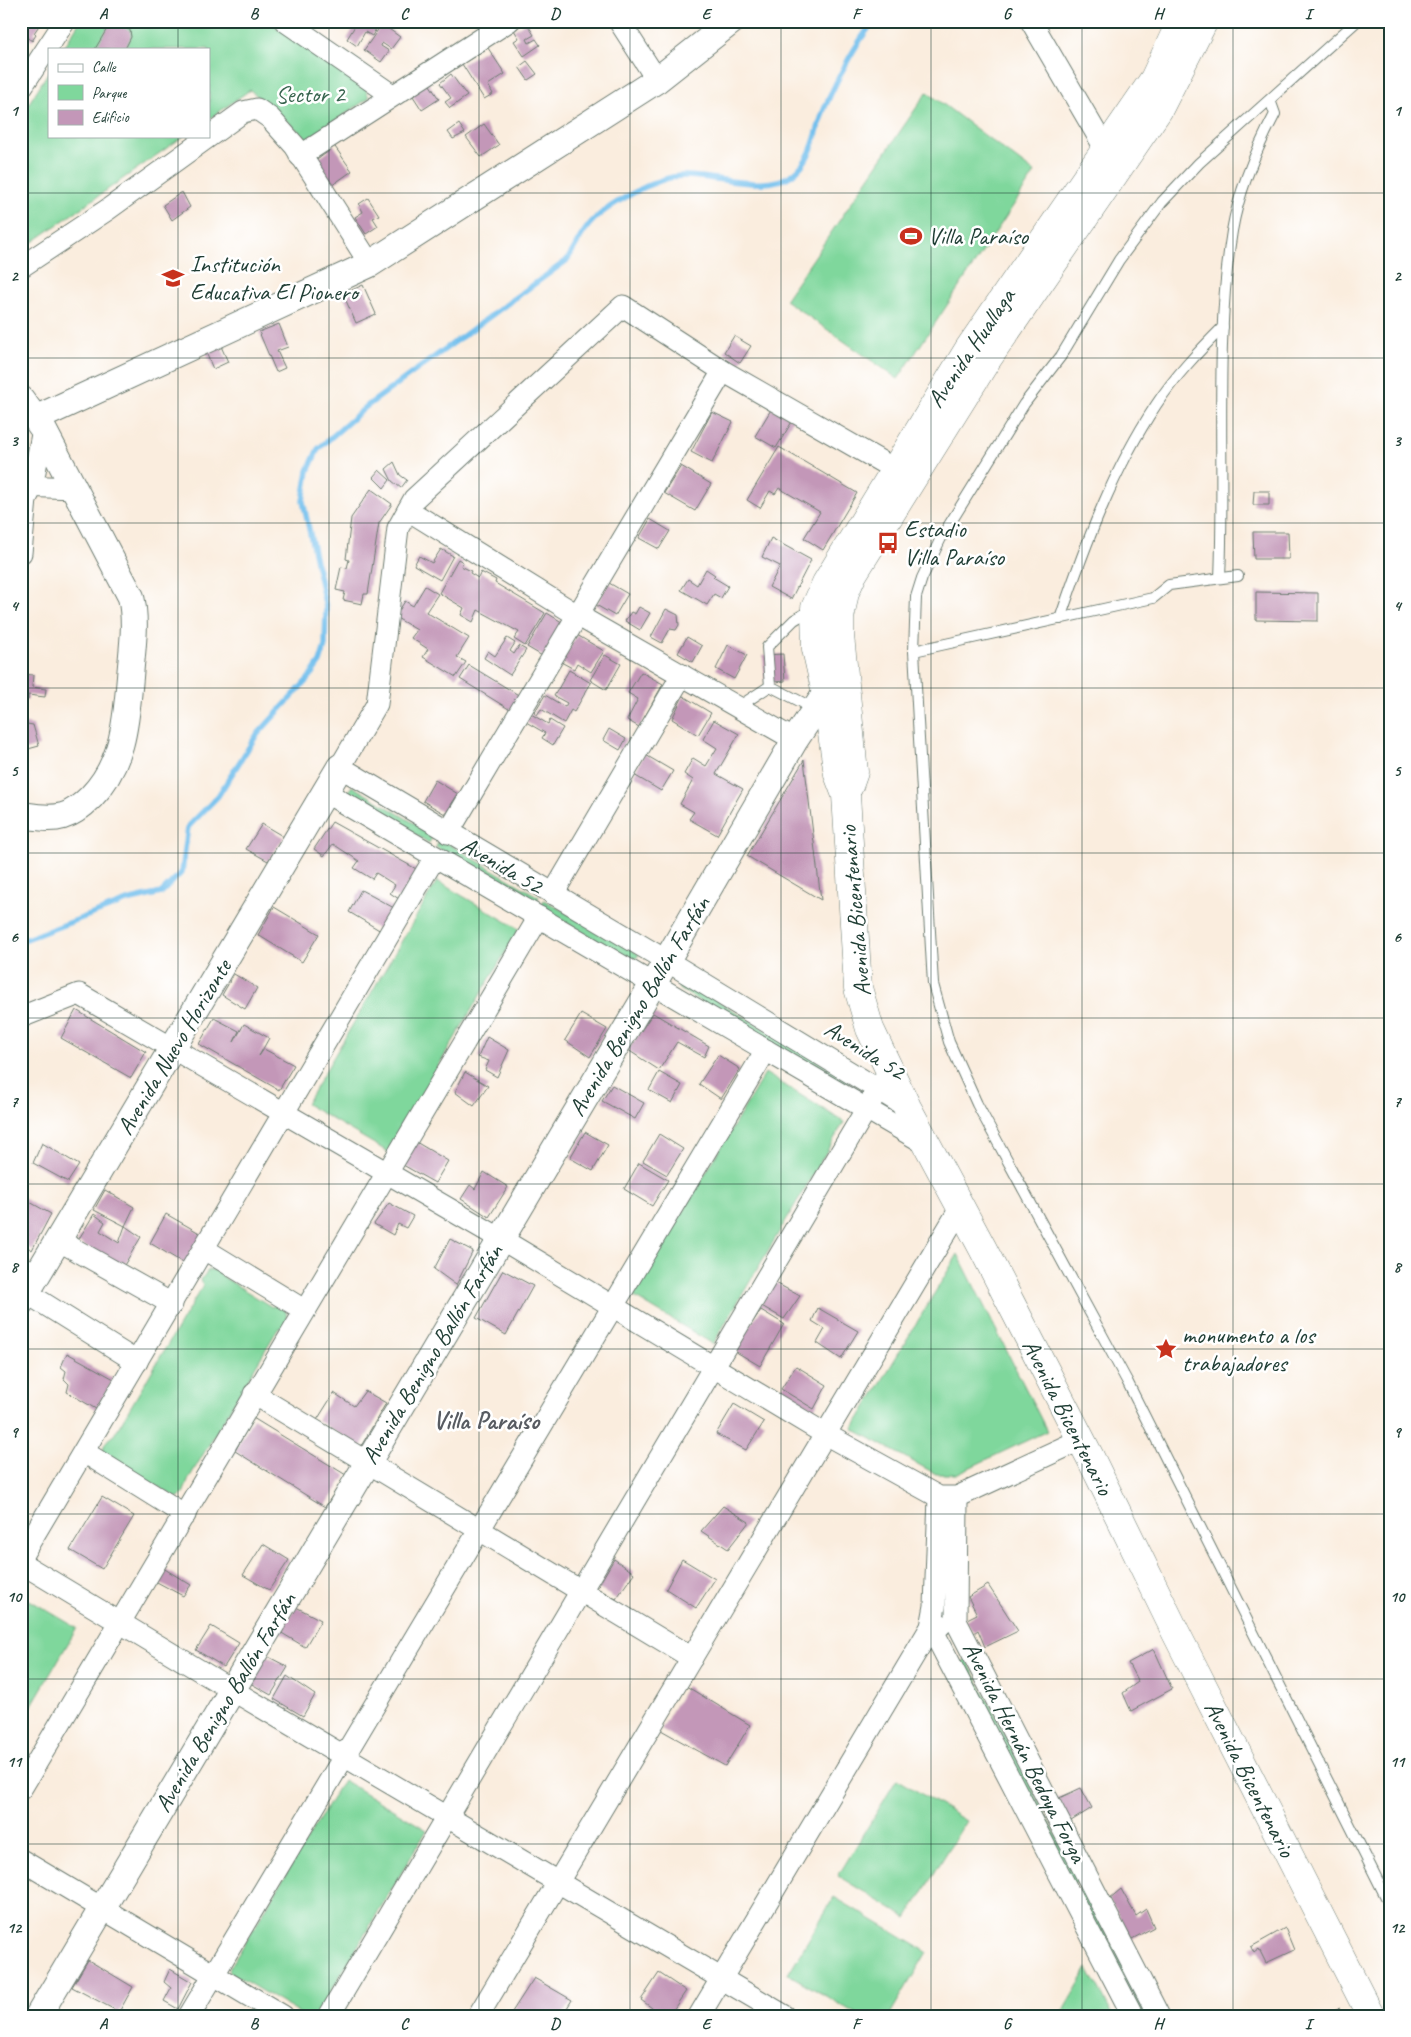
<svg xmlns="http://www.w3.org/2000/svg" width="1411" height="2037" viewBox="0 0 1411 2037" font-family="Caveat,sans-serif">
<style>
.green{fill:#7fd79c;stroke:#4f8a68}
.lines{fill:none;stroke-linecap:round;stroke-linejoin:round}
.stream{stroke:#73c0ed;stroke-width:5.5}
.building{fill:#c397b8}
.service-casing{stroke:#6c7b70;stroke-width:12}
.minor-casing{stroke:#6c7b70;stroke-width:23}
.tertiary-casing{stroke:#6c7b70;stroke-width:28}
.secondary-casing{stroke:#6c7b70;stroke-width:29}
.path{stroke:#6c7b70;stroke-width:3;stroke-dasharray:4 4;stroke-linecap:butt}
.service{stroke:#fff;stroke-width:10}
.minor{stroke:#fff;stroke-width:21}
.tertiary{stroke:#fff;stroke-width:26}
.secondary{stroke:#fff;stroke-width:28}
.grid{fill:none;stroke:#1f3d34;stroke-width:1;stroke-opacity:0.55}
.labels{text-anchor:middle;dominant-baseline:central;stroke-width:5;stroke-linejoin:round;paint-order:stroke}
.park-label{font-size:24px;fill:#37644e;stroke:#fff}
.poi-label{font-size:24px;fill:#1f3d34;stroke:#fff;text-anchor:start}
.street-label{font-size:24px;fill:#1f3d34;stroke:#fff}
.neighbourhood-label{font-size:25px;font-weight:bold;fill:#585c62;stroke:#fff}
.neatline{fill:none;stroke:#1f3d34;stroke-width:2}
.grid-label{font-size:16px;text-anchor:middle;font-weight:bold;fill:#1f3d34}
</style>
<rect width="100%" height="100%" fill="#fff"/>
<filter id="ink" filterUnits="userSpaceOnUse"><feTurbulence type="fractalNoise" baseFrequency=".02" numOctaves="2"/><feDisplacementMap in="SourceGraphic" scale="10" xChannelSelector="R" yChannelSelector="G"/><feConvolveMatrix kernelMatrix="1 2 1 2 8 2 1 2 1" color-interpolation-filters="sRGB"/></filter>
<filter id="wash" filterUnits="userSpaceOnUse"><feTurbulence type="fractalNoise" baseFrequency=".0096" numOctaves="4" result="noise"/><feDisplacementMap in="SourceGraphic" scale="20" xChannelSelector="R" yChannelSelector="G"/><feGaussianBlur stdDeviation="1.12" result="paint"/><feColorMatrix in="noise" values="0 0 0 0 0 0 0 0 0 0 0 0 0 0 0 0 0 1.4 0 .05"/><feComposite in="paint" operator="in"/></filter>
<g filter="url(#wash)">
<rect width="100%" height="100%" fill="#faedde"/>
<!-- green -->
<g class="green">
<path d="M80,21H268L366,89L369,98L308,139L250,90L209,119V49H63Z"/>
<path d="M49,71V136H184L21,250V116Z"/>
<path d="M927,92L1035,173L898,379L785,300Z"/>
<path d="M21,420L31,437L26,471L21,475Z"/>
<path d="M352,786L434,835L429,843L347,793Z"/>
<path d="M440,839L539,897L534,905L436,847Z"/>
<path d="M437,881L519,929L388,1152L306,1104Z"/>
<path d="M544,900L639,954L634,962L540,908Z"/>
<path d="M683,980L849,1080L844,1089L678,988Z"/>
<path d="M765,1073L844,1122L713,1344L633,1296Z"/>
<path d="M958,1254L1047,1431L956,1474H936L853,1429Z"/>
<path d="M208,1270H216L225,1278L272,1307L275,1305L286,1311L287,1320L284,1327L279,1328L276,1332L188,1480L183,1494L177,1498L103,1454C103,1444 106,1440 114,1435L203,1285L201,1280Z"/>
<path d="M26,1598L77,1628L29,1710L21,1705V1606Z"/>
<path d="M967,1660L1079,1880L1071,1884L959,1664Z"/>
<path d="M897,1779L966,1821L907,1918L838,1876Z"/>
<path d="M343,1780L427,1830L316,2016H304L228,1971Z"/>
<path d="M1084,1889L1149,2016H1140L1076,1893Z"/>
<path d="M834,1897L927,1952L889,2016H860L788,1974Z"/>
<path d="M1088,1968L1113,2016H1060Z"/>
</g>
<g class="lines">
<!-- stream -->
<path class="stream" d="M21,941L127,901L161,893L182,872L188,827L218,796L256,736L308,679L320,662L325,646L326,608L303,501L308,471L318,449L367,406L566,261C574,251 578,239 586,229C599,209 649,182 673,177C705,171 765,196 793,174C815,157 815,131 825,107C838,77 854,46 874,21"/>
</g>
<g id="blocks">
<!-- building -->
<g class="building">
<path d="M21,21H42L34,33L36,35L32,41L21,33Z"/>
<path d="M358,21H368L377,27L372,36L365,32L357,46L347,39Z"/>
<path d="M111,22L130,30L131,37L125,49H95Z"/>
<path d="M526,22L534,35L527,39L529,43L536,39L540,45L524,56L514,41L519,38L514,30Z"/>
<path d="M382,24L400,37L391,49L382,43L381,46L389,51L381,62L364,50Z"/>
<path d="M488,48L505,74L488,85L493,94L484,99L462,64Z"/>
<path d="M527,61L537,74L528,80L519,67Z"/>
<path d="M451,74L467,96L450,108L445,102L451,98L440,83Z"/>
<path d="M428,82L439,99L422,110L411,93Z"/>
<path d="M459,124L465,133L453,139L448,132Z"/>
<path d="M484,124L499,145L481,157L466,137Z"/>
<path d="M333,144L352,171L331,186L314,162L329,151L327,148Z"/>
<path d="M182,192L190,207L172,220L163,205Z"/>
<path d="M368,198L379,215L373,218L378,226L366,234L355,217L363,212L359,204Z"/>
<path d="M363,285L376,314L356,323L343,294Z"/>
<path d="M279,324L288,347L277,351L285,368L276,372L259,332Z"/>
<path d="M734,336L751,346L740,363L724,352Z"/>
<path d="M220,344L228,362L213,369L205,350Z"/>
<path d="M772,408L793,420L776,448L755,436Z"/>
<path d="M712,412L733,422L712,463L691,452Z"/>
<path d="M779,447L857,493L823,550L804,538L820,512L779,488L775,494L770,491L760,508L747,500Z"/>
<path d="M394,462L400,475L407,480L401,488L392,481L386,469Z"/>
<path d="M681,466L711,484L695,511L664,493Z"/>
<path d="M379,470L390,480L384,488L373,477Z"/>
<path d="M371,489L392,504L379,523L368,594H364L362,604L343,600L345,592L336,590L341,567L347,568L349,560L346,559L351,518Z"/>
<path d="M1254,491H1269V505H1253Z"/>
<path d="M650,519L670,531L659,549L639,538Z"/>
<path d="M1253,532H1288L1289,559H1254Z"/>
<path d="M771,538L811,560L791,599L769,587L780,566L762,557Z"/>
<path d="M441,549L453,556L440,580L414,565L419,556L432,563Z"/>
<path d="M458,559L463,562L461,566L471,571L470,573L478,578L481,572L496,580L495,583L545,613L525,646L514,639L519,632L478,610L473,622L461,615L464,608L439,593Z"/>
<path d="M706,569L715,575L713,577L728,586L721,598L714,594L707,605L681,590L688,579L697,585Z"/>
<path d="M609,583L628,594L615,616L596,605Z"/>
<path d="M425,586L438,594L426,612L469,638L457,657L466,662L456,677L423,657L428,649L411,638L417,630L395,617L405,601L413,606Z"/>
<path d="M1256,592L1318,593V621L1256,620Z"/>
<path d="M639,607L650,613L640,630L625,621L631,612L635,614Z"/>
<path d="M666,609L678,615L679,625L676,630L670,629L662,643L651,637Z"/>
<path d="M547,613L565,624L544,657L527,647Z"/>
<path d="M577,635L604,651L591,672L577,663L574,669L561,662Z"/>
<path d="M687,637L702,646L693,662L678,653Z"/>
<path d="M507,638L515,643L510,651L514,654L519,646L526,650L510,675L484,658L488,651L495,656Z"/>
<path d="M728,645L747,655L734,679L716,669Z"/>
<path d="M783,654L785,681L765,683L763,655Z"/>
<path d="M605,655L621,664L606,690L590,680Z"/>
<path d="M469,665L520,696L512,711L460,679Z"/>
<path d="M569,670L591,683L574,712L571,710L564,723L541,709L537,715L534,713L545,695L565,707L567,703L554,696Z"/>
<path d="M641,672L663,684L639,727L627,720L638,699L628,693Z"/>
<path d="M21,674L33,675L32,687L46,689L45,697L28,695V700L21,699Z"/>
<path d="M683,696L711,713L698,735L672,719Z"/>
<path d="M531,714L548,724L550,720L563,728L553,745L542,738L545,733L526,722Z"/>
<path d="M714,720L739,734L716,774L743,789L717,835L689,819L694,812L680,804L693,780L684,774L693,758L706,766L717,748L703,739Z"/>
<path d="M21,723L33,725L39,746L21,751Z"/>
<path d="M609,729L626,739L620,750L603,740Z"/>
<path d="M644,754L673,771L661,791L634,775Z"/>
<path d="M804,760L821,900L747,856Z"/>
<path d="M435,780L458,794L445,814L423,801Z"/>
<path d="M332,822L418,870L399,899L390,893L395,885L376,873L372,879L354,868L359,861L333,844L324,856L314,849Z"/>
<path d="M262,824L284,837L268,861L246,849Z"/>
<path d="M361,890L394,908L381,931L349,912Z"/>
<path d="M274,907L319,934L302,962L258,935Z"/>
<path d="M234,974L257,988L245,1009L222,995Z"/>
<path d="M76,1010L146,1052L131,1078L61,1038Z"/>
<path d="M653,1013L709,1046L704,1057L677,1042L659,1070L628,1050Z"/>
<path d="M581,1014L607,1029L590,1057L565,1040Z"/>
<path d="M214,1018L239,1031L234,1042L244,1024L269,1038L259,1056L264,1049L294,1065L279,1090L199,1044Z"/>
<path d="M487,1037L509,1050L497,1077L485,1070L489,1061L478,1057Z"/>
<path d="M718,1055L740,1069L721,1099L699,1084Z"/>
<path d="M465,1072L488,1086L474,1106L455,1092Z"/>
<path d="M659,1072L682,1085L672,1103L649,1090Z"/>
<path d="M612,1085L644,1103L635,1119L602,1101Z"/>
<path d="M585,1132L608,1145L593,1171L570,1158Z"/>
<path d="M659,1134L683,1149L667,1175L643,1161Z"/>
<path d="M416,1142L448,1161L435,1183L403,1165Z"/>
<path d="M42,1143L79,1165L68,1182L33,1163Z"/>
<path d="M639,1163L668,1180L652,1206L624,1189Z"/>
<path d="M484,1172L508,1187L489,1217L461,1199L470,1185L475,1189Z"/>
<path d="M105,1190L134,1207L125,1226L94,1210Z"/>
<path d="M21,1197L51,1214L32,1250L21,1243Z"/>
<path d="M389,1203L413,1216L406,1228L398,1224L393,1235L374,1224Z"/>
<path d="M94,1214L105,1222L100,1231L119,1243L125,1226L141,1237L123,1267L77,1242Z"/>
<path d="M166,1214L203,1235L185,1264L150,1243Z"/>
<path d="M450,1239L473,1251L456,1285L434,1269Z"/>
<path d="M503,1270L533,1286L506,1335L476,1318Z"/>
<path d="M774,1282L800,1296L784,1319L760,1305Z"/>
<path d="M818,1308L858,1331L841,1359L817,1343L825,1329L812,1321Z"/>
<path d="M761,1310L784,1324L760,1366L733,1350Z"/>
<path d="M67,1353L114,1379L96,1409L67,1392L69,1384L64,1379L66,1371L61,1367Z"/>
<path d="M796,1366L827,1385L814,1409L781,1389Z"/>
<path d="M365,1391L386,1403L360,1448L317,1420L334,1393L354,1406Z"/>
<path d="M734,1404L764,1422L746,1450L716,1434Z"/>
<path d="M253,1418L346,1475L325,1507L235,1451Z"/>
<path d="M102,1497L134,1516L102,1569L70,1550Z"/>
<path d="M723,1506L749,1522L728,1549L701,1531Z"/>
<path d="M263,1544L289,1560L269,1590L243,1575Z"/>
<path d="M614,1559L634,1573L616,1599L597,1588Z"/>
<path d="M682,1559L715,1579L696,1608L666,1589Z"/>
<path d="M163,1568L191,1585L183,1596L155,1581Z"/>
<path d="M988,1585L1018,1631L985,1647L978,1630L974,1633L965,1620L977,1614L968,1597Z"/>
<path d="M296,1607L321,1620L305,1647L280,1632Z"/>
<path d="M211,1626L239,1643L224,1667L196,1650Z"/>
<path d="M1154,1649L1172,1689L1131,1711L1123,1693L1138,1682L1128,1663Z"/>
<path d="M265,1655L288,1667L271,1695L250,1683Z"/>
<path d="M287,1676L315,1695L303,1716L274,1699Z"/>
<path d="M686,1686L750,1725L725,1766L661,1730Z"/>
<path d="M1081,1788L1092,1808L1071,1821L1057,1799Z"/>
<path d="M1121,1889L1136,1916L1146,1909L1154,1927L1132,1939L1109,1899Z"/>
<path d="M1285,1928L1294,1950L1266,1963L1259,1949L1254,1953L1251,1947Z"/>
<path d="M88,1960L133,1987L119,2012L72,1987Z"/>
<path d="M170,1969L192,1982L178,2009L164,2001L171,1988L164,1982Z"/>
<path d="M659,1973L686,1991L669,2016H663L641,2000Z"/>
<path d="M534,1978L572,2000L562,2016L510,2015Z"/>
</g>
</g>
</g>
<g filter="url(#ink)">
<use href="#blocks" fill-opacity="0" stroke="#6c7b70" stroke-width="1"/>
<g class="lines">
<!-- service casing -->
<g class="service-casing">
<g id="service">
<path d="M1357,21L1199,163L1162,202L1119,260L1061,356L1024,404L941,538L922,578L916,597L914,651L933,984L949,1042L977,1104L1127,1381L1390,1905"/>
<path d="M1220,578C1225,464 1214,342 1232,231C1239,190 1256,150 1275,114L1270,100"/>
<path d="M1060,619C1085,545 1113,470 1156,405C1175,376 1199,351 1223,327"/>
<path d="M914,651L1153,598L1169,585L1238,576"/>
<path d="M770,686L767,647L794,620L811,610"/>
<path d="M770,686L815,709"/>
<path d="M738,707L770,686"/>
</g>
</g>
<!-- minor casing -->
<g class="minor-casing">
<g id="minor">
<path d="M285,21L392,95"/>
<path d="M619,21L657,80"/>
<path d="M1031,21L1106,150L1115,159"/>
<path d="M21,88L65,21"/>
<path d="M300,156L509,21"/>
<path d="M21,267L107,210L243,112L257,109L270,118L295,146L370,264"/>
<path d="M21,486L75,488"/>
<path d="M408,510L577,615L795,740"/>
<path d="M21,553L26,499L32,487L43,429"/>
<path d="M325,792L928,1145"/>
<path d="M448,833L723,371"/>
<path d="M553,894L682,675"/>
<path d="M21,1017L79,994L501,1239L825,1434L939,1497H957L1080,1440"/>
<path d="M907,1107L667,961L340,767L377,704L398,528L414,499L623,306L723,371L908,477"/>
<path d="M58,1240L172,1304"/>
<path d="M204,1249L304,1310"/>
<path d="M21,1266L37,1275"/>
<path d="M27,1293L137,1362"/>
<path d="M254,1394L692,1658"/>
<path d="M84,1452L185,1515"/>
<path d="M939,1497L935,1606L931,1627L1133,2016"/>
<path d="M957,1497L956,1621L1159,2016"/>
<path d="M21,1557L435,857"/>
<path d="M21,1563L232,1690L785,2016"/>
<path d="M21,1789L539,917"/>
<path d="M21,1860L283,2016"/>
<path d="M189,2016L766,1050"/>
<path d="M329,2016L886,1076"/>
<path d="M478,2016L961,1207"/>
<path d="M699,2016L931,1627L941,1625"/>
</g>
</g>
<!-- tertiary casing -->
<g class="tertiary-casing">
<g id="tertiary">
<path d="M21,399L43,429L131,597C137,623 132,650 130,677C126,721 124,763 91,797C83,805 74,813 63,816C50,820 35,817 21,815"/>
<path d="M37,418L370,264L657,80L732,21"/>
<path d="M21,1302L340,767"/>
<path d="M38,2016L653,984L795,740L826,693L836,682"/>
</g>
</g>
<!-- secondary casing -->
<g class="secondary-casing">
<g id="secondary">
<path d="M1181,21L1154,79L968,350L826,583L815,608L816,649L826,693L838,774L846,795L858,988L870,1029L907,1107L983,1249L1091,1459L1176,1633L1371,2016"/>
<path d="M849,786L854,772L840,636V618L845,592L853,574L986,361L1159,109L1204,21"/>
</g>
</g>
<!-- path -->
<path class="path" d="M1336,2010L1343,2008"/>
<!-- service -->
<use href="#service" class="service"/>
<!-- minor -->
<use href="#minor" class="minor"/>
<!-- tertiary -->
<use href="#tertiary" class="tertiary"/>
<!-- secondary -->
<use href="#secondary" class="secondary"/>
</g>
</g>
<!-- grid -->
<path class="grid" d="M178,21V49M329,21V2016M479,21V2016M630,21V2016M781,21V2016M931,21V2016M1082,21V2016M1233,21V2016M178,136V2016M21,193H1390M21,358H1390M21,523H1390M21,688H1390M21,853H1390M21,1018H1390M21,1184H1390M21,1349H1390M21,1514H1390M21,1679H1390M21,1844H1390"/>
<!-- icons -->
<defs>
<g id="stadium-bare" transform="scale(1.725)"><path d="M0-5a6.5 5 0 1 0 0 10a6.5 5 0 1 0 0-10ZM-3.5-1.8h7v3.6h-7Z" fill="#c8321e" stroke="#fff" stroke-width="2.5" paint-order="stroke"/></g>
<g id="school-bare" transform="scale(1.725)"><path d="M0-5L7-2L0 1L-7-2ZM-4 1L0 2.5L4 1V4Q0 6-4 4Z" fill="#c8321e" stroke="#fff" stroke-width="2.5" paint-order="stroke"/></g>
<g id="bus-bare" transform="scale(1.725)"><path d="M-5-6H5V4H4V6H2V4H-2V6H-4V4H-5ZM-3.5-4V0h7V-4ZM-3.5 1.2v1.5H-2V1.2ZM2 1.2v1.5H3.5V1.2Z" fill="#c8321e" stroke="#fff" stroke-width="2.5" paint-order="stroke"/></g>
<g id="sight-bare" transform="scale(1.725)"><path d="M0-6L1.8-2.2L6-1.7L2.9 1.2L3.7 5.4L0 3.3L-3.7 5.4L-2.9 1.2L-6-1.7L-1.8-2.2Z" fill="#c8321e" stroke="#fff" stroke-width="2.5" paint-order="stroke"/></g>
</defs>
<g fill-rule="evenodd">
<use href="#stadium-bare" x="911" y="236"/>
<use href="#school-bare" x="173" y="278"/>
<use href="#bus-bare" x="888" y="543"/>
<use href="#sight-bare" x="1166" y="1349"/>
</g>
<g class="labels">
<!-- park labels -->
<g class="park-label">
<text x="310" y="94">Sector 2</text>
</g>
<!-- poi labels -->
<g class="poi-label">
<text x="928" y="236">Villa Paraíso</text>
<text x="190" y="264">Institución<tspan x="190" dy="28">Educativa El Pionero</tspan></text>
<text x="904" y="529">Estadio<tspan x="904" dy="28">Villa Paraíso</tspan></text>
<text x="1182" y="1335">monumento a los<tspan x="1182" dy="28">trabajadores</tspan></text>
</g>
<!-- street labels -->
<g class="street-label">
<text transform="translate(971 348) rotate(-56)">Avenida Huallaga</text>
<text transform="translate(502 865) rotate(30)">Avenida 52</text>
<text transform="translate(855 911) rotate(-95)">Avenida Bicentenario</text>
<text transform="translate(639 1006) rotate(-59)">Avenida Benigno Ballón Farfán</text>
<text transform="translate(174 1047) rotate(-59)">Avenida Nuevo Horizonte</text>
<text transform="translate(865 1050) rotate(32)">Avenida 52</text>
<text transform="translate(432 1354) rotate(-59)">Avenida Benigno Ballón Farfán</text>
<text transform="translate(1068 1417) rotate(63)">Avenida Bicentenario</text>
<text transform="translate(225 1702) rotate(-59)">Avenida Benigno Ballón Farfán</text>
<text transform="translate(1025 1752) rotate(63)">Avenida Hernán Bedoya Forga</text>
<text transform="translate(1250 1779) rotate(63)">Avenida Bicentenario</text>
</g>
<!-- neighbourhood labels -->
<g class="neighbourhood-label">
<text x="486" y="1421">Villa Paraíso</text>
</g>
</g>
<!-- margin -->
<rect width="1411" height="2037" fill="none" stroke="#fff" stroke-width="55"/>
<!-- legend -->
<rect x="48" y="48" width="162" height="90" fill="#ffffff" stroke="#a5b1ae"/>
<rect x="58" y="64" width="25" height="8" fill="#ffffff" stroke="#a5b1ae"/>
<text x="92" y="72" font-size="15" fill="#1f3d34">Calle</text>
<rect x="58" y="85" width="25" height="15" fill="#7fd79c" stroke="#a5b1ae"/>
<text x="92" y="98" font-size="15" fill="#1f3d34">Parque</text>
<rect x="58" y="110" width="25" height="15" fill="#c397b8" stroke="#a5b1ae"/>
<text x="92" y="122" font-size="15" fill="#1f3d34">Edificio</text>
<rect x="28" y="28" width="1356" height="1982" class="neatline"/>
<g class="grid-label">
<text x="103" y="19">A</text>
<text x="254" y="19">B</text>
<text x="404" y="19">C</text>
<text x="555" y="19">D</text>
<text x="706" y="19">E</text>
<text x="856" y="19">F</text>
<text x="1007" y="19">G</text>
<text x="1158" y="19">H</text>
<text x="1308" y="19">I</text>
<text x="14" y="116">1</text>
<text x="1397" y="116">1</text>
<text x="14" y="281">2</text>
<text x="1397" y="281">2</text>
<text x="14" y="446">3</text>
<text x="1397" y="446">3</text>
<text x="14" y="611">4</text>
<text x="1397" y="611">4</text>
<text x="14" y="776">5</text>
<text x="1397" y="776">5</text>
<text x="14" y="942">6</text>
<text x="1397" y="942">6</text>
<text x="14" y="1107">7</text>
<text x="1397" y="1107">7</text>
<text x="14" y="1272">8</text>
<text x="1397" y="1272">8</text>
<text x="14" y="1437">9</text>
<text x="1397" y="1437">9</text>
<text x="14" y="1602">10</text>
<text x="1397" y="1602">10</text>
<text x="14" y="1767">11</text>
<text x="1397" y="1767">11</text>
<text x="14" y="1933">12</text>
<text x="1397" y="1933">12</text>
<text x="103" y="2029">A</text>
<text x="254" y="2029">B</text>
<text x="404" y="2029">C</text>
<text x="555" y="2029">D</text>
<text x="706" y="2029">E</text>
<text x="856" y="2029">F</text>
<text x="1007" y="2029">G</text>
<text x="1158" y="2029">H</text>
<text x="1308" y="2029">I</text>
</g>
</svg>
